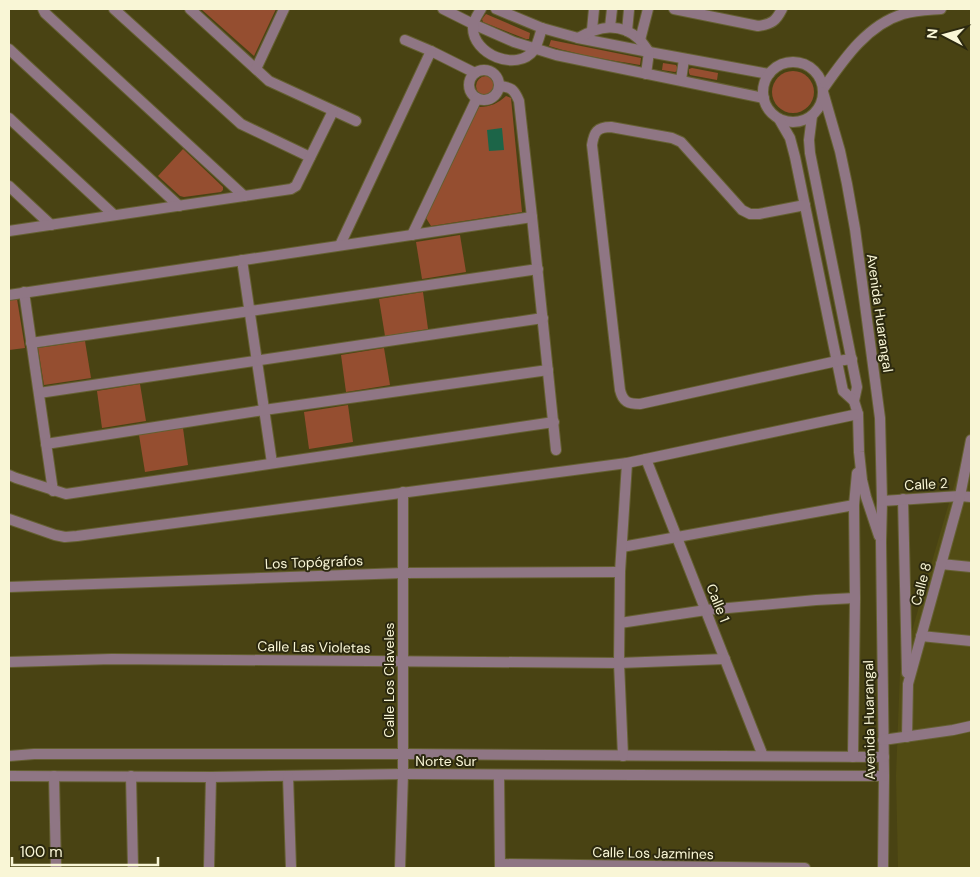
<svg xmlns="http://www.w3.org/2000/svg" width="980" height="877" viewBox="0 0 980 877" font-family="'DM Sans',sans-serif">
<style>
.built{fill:#524c14}
.green{fill:#954e30}
.water{fill:#1c6548}
.lines{fill:none;stroke-linecap:round;stroke-linejoin:round}
.minor-casing{stroke:#656032;stroke-width:12}
.minor{stroke:#8f7684;stroke-width:10}
.labels{text-anchor:middle;dominant-baseline:central;stroke-width:4;stroke-linejoin:round;paint-order:stroke}
.street-label{font-size:14px;fill:#f9f6d6;stroke:#2c290f}
</style>
<rect width="100%" height="100%" fill="#494313"/>
<!-- built -->
<path class="built" d="M971,427V868H898L896,776L900,672Z"/>
<!-- green -->
<g class="green">
<path d="M201,9H276L254,56Z"/>
<path d="M486,14L530,33L529,39H526L483,22L482,19Z"/>
<path d="M551,40L641,58L640,65C609,60 579,55 549,46Z"/>
<path d="M663,63L676,65L677,67V71L675,72L662,70Z"/>
<path d="M692,68L718,73L717,80L690,75L689,73V69Z"/>
<circle cx="793" cy="92" r="21"/>
<circle cx="486" cy="86" r="10"/>
<path d="M506,96L511,98L522,212L431,226L426,218L479,107C491,107 498,103 506,96Z"/>
<path d="M183,149L223,187V190L221,192L184,197L180,196L158,176Z"/>
<path d="M460,235L466,272L422,279L416,242Z"/>
<path d="M423,292L428,329L385,336L379,299Z"/>
<path d="M17,299L25,348L9,350V300Z"/>
<path d="M85,341L91,378L44,385L38,348Z"/>
<path d="M384,348L390,385L346,392L341,355Z"/>
<path d="M140,384L146,421L102,428L97,391Z"/>
<path d="M348,405L353,442L309,449L304,412Z"/>
<path d="M183,428L188,465L145,472L139,435Z"/>
</g>
<!-- water -->
<path class="water" d="M502,128L504,150L489,151L487,130Z"/>
<g class="lines">
<!-- minor casing -->
<g class="minor-casing">
<g id="minor">
<path d="M43,9L45,13L244,196"/>
<path d="M114,9L241,124L310,157"/>
<path d="M190,9L269,81L356,121"/>
<path d="M443,9L473,24L514,42L556,55L764,98"/>
<path d="M481,9C478,14 473,21 473,27C472,54 517,73 534,50C538,44 540,34 542,28"/>
<path d="M496,9L542,28L578,38L649,52L769,74"/>
<path d="M674,9L758,26C772,24 776,21 782,9"/>
<path d="M610,27L612,9"/>
<path d="M592,30L594,9"/>
<path d="M627,31L629,10"/>
<path d="M578,38C599,26 620,22 639,39C643,43 646,48 649,52L646,74"/>
<path d="M405,40L431,51L475,73"/>
<path d="M640,40L648,9"/>
<path d="M9,49L179,206"/>
<circle cx="793" cy="92" r="30"/>
<path d="M256,69L284,9"/>
<circle cx="484" cy="85" r="15"/>
<path d="M681,80L684,59"/>
<path d="M499,86C511,87 514,89 519,101L532,217L556,450"/>
<path d="M823,89C844,59 867,25 903,14C916,10 928,10 941,9"/>
<path d="M823,92L840,151L847,184L855,229L880,418L882,501L881,542L884,776L883,868"/>
<path d="M812,116L809,140L810,153L857,387L854,401L858,414L859,452L862,480L866,497L879,536"/>
<path d="M9,118L114,215"/>
<path d="M779,119L790,138L795,157L843,391L854,401"/>
<path d="M9,186L51,225"/>
<path d="M805,205L759,214H750L742,210L681,142L672,138L611,127C597,127 594,132 592,145L620,390C623,402 628,404 640,404L837,361L852,359"/>
<path d="M9,231L291,189L296,186L333,111"/>
<path d="M412,235L477,98"/>
<path d="M340,245L431,51"/>
<path d="M242,260L272,463"/>
<path d="M24,292L53,491"/>
<path d="M9,295L532,217"/>
<path d="M31,343L538,269"/>
<path d="M39,393L543,318"/>
<path d="M46,444L264,410L548,370"/>
<path d="M646,459L763,756"/>
<path d="M9,475L16,478L66,494L554,422"/>
<path d="M903,499L907,673"/>
<path d="M882,501L960,496L971,497"/>
<path d="M9,519L55,535L65,537L77,536L627,463L858,414"/>
<path d="M622,547L854,505"/>
<path d="M941,564L971,567"/>
<path d="M9,587L403,573L620,572"/>
<path d="M620,623L706,610L816,600L855,598"/>
<path d="M921,636L971,641"/>
<path d="M9,662L112,659L619,663L725,659"/>
<path d="M907,737L908,684L960,496L971,440"/>
<path d="M883,740L953,730L971,726"/>
<path d="M9,756L34,754H403L884,757"/>
<path d="M623,756L619,663L620,572L627,463"/>
<path d="M853,757L855,598L854,505L857,473"/>
<path d="M499,775L500,868"/>
<path d="M9,776L211,777L403,774L884,776"/>
<path d="M54,776L56,868"/>
<path d="M131,776L133,868"/>
<path d="M288,776L291,868"/>
<path d="M500,864L805,868"/>
<path d="M209,868L211,777"/>
<path d="M400,868L403,774V492"/>
</g>
</g>
<!-- minor -->
<use href="#minor" class="minor"/>
</g>
<g class="labels">
<!-- street labels -->
<g class="street-label">
<text transform="translate(880 313) rotate(82)">Avenida Huarangal</text>
<text transform="translate(926 484) rotate(-3)">Calle 2</text>
<text transform="translate(314 562) rotate(-2)">Los Topógrafos</text>
<text transform="translate(921 584) rotate(-75)">Calle 8</text>
<text transform="translate(718 603) rotate(68)">Calle 1</text>
<text transform="translate(314 647) rotate(1)">Calle Las Violetas</text>
<text transform="translate(389 680) rotate(-90)">Calle Los Claveles</text>
<text transform="translate(869 720) rotate(-91)">Avenida Huarangal</text>
<text x="446" y="761">Norte Sur</text>
<text transform="translate(653 853) rotate(1)">Calle Los Jazmines</text>
</g>
</g>
<!-- border -->
<rect width="980" height="877" fill="none" stroke="#f9f6d6" stroke-width="20"/>
<!-- north arrow -->
<g transform="translate(945 35) rotate(276)" stroke="#2c290f" stroke-width="4" paint-order="stroke">
<path d="M0-4L9 19L0 12L-9 19Z" fill="#f9f6d6"/>
<text y="-8" font-size="14" font-weight="bold" text-anchor="middle" fill="#f9f6d6">N</text>
</g>
<!-- scale -->
<path d="M12 857v8h146v-8" fill="none" stroke="#f9f6d6" stroke-width="2.5"/>
<text x="20" y="857" font-size="15" fill="#f9f6d6" stroke="#2c290f" stroke-width="4" paint-order="stroke">100 m</text>
</svg>
